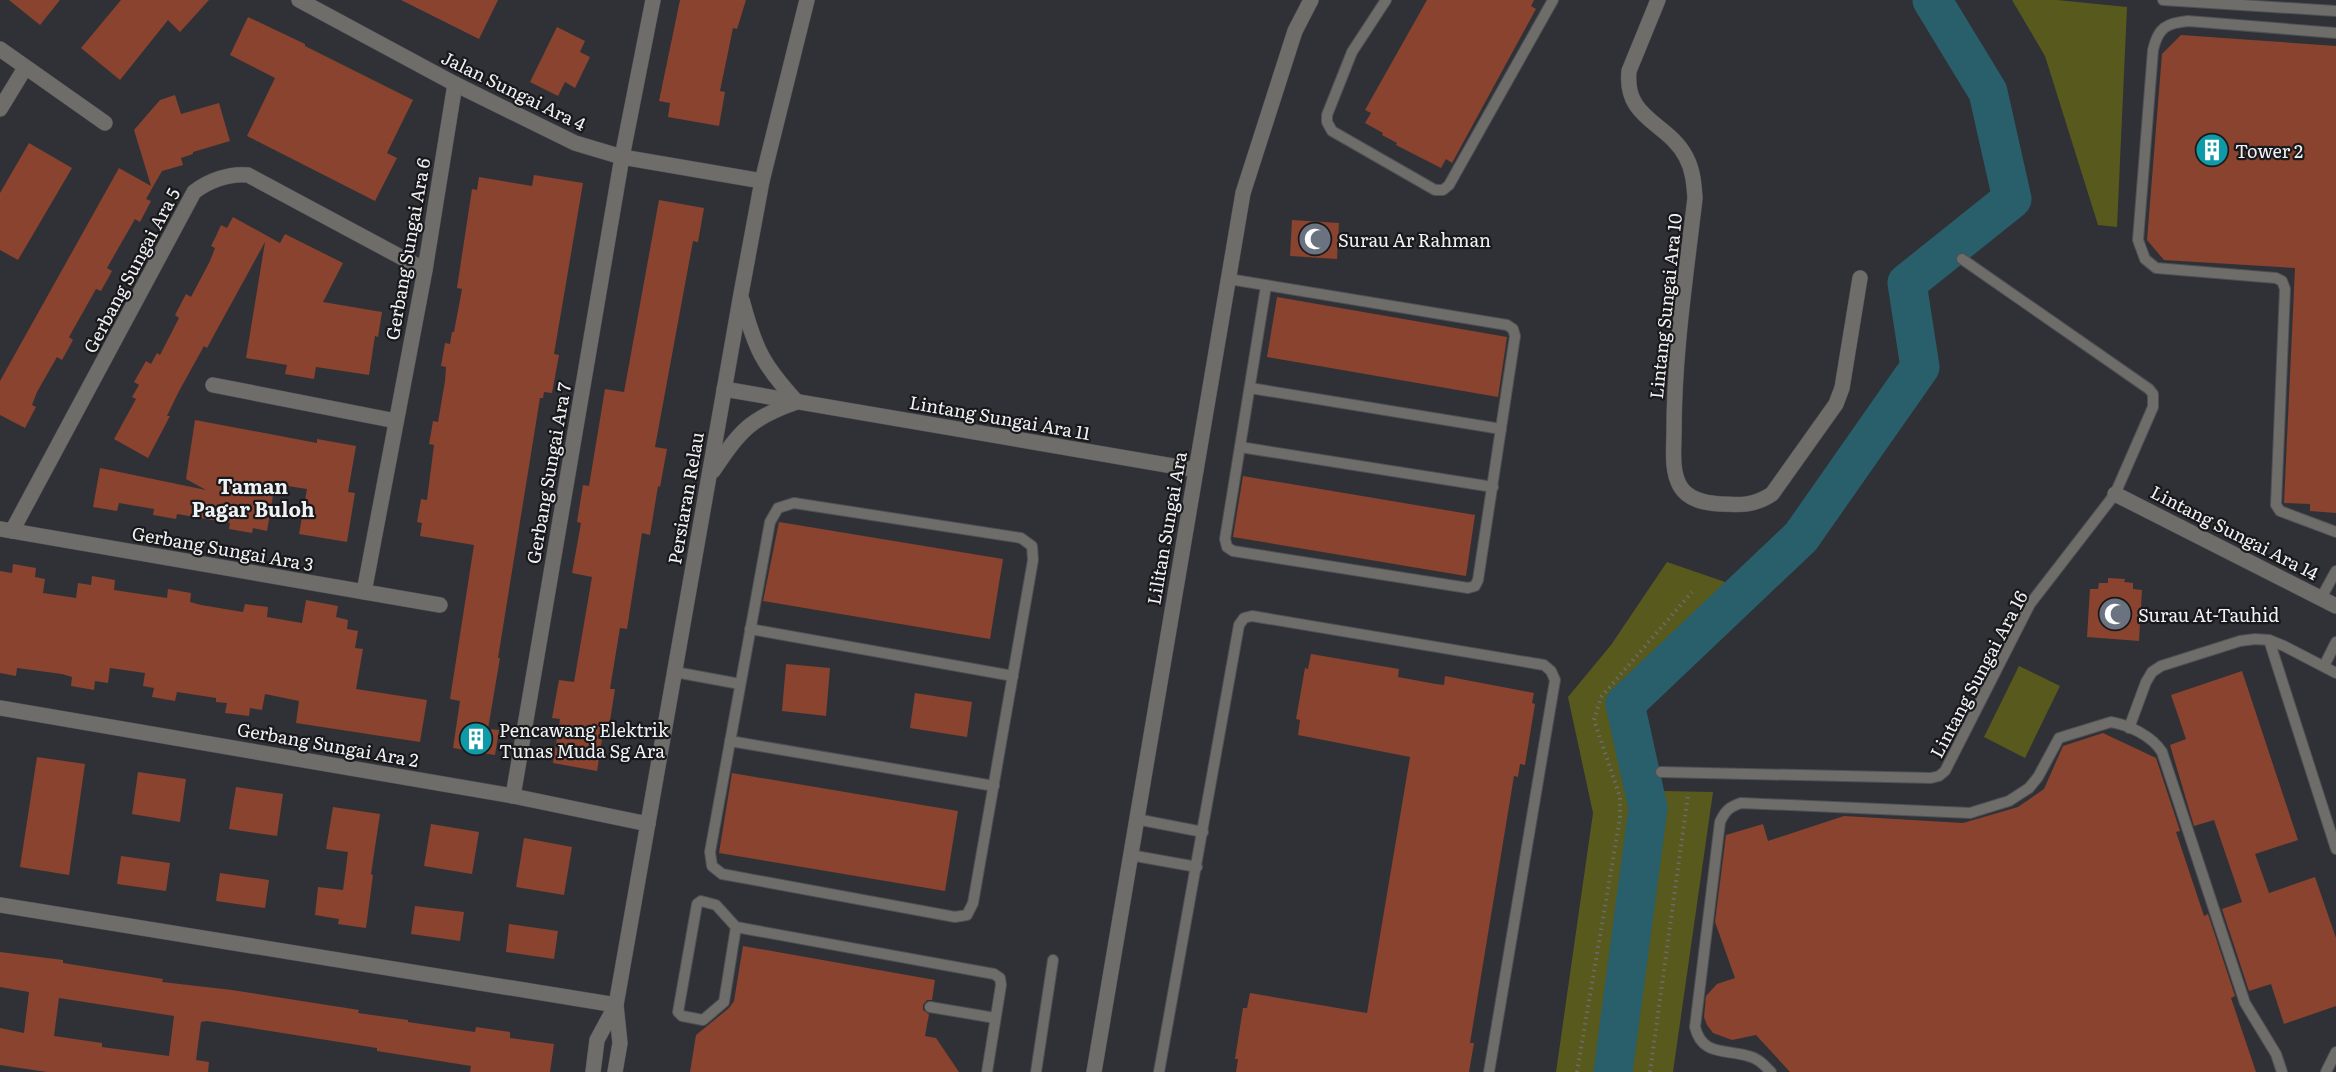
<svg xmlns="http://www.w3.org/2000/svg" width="2336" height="1072" viewBox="0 0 2336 1072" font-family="Literata,serif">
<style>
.green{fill:#58591d}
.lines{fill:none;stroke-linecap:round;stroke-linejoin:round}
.river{stroke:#285f6b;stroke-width:39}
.building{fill:#89432f;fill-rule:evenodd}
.lane-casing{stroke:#4f5054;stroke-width:12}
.street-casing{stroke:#4f5054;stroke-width:16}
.path{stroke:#6b6c70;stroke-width:4;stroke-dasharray:1.5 4.5;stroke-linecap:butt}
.lane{stroke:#6e6d6a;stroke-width:10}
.street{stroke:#6e6d6a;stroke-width:15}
.labels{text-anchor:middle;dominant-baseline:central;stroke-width:4.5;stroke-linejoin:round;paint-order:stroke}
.street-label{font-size:18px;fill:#f0f1f4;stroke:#19191b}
.poi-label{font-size:18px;fill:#f0f1f4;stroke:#19191b;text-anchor:start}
.neighbourhood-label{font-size:20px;font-weight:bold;fill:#f0f1f4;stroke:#19191b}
</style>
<rect width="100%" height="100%" fill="#303136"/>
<!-- green -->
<g class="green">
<path d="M2012,0H2057L2127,7L2117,227L2098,225L2045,56Z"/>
<path d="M1667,562L1731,584L1613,702L1638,804L1597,1072H1556L1593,813L1568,697L1611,645Z"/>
<path d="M2019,666L2060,686L2025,758L1984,737Z"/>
<path d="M1664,791L1713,792L1673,1072H1629Z"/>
</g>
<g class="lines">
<!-- river -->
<path class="river" d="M1613,1072L1648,808L1625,704L1801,537L1920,367L1907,283L2012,199L1988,92L1932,0"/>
</g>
<!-- building -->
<g class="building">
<path d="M9,0H60L40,25Z"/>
<path d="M121,0H209L180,32L168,20L120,80L81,48Z"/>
<path d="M401,0H498L479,39Z"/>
<path d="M680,0H746L737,29L733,28L720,91L725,92L719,126L668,117L670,103L659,101Z"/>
<path d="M1427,0H1534L1531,6L1536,9L1452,163L1446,159L1441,168L1396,145L1397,143L1382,135L1383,133L1365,123L1371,113L1365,110Z"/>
<path d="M248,17L305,44V46L413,100L387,153L397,158L375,201L247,136L275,78L230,55Z"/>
<path d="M557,27L585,41L580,52L590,57L575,88L565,82L558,96L530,82Z"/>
<path d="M2181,35L2336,46V513L2310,511V504L2284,503L2295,268L2164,260L2147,240L2162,54Z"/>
<path d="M175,95L181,114L219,103L230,141L193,152V154L181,158L183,165L162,171L146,199L151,201L140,222L135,219L107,268L112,271L101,291L96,289L69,337L73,340L62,360L57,357L37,392L32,405L36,407L25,428L0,415V381L119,168L151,186L134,130L160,100Z"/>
<path d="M29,143L72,168L18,260L0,250V193Z"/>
<path d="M534,175L583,183L554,354L559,355L552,393L544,392L543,398H540L498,658H500L488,729L499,730L495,755L453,748L460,701L450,699L474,545L420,536L422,523L417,522L421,499L427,500L434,445L429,444L431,433L433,421L438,422L445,381L446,367L441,366L445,343L450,344L452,332H454L462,289L457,288L472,189L477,190L479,177L532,186Z"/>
<path d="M659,200L704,208L698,242L693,241L655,447L667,449L660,487L658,486L650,535L642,533L627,629L620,628L610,689H615L609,727H604L597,771L553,763L560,719L552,718L559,680L574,682L592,577L572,573L581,523L577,522L583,485L589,486L605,389L624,392Z"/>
<path d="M233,217L280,243L285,234L343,263L323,302L382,312L378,337L375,336L369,375L316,367L314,379L285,374L287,365L246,358L265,242L214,335L207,348L204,346L178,393L167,416H170L148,458L114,439L136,399L132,397L139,385L134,382L146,361L151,364L157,353L160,355L179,318L175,315L186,294L191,297L210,261L215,248L211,246L216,236L221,225L227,228Z"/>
<path d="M1292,220L1339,223L1337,259L1290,256Z"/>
<path d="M1277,297L1507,337L1498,397L1267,357Z"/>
<path d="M195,420L317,443V439L356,446L348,492L355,493L347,542L299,534L307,489L275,484L267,531L253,528L252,533L229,529L230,523L177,514L176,519L153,515L154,509L119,503L117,511L93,507L100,468L206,490L186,479Z"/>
<path d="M1243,476L1475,515L1466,576L1233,537Z"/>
<path d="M779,522L1003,559L990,639L763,601Z"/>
<path d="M13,564L36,568L35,577L45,579L43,593L76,598L78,583L91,585L92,576L115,580L114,590L167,598L168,589L191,593L190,602L201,605L243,612L245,604L268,607L267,617L302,623L306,600L338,606L336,617L348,620L347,629L358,631L355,648L363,649L356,689L427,700L420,742L296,723L299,701L265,694L262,710L250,708L249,716L225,713L227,703L216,702V698L177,692L175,701L152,697L154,688L143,686L145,673L110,668L108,683L95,681L94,690L71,686L72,677L62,674L17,668L16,676L0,673V571L12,573Z"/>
<path d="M2108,578L2125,579L2124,582L2133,583V589L2142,590L2139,641L2087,637L2090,589H2098L2099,583H2108Z"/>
<path d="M1311,654L1399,669L1398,677L1436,684L1444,685L1445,676L1534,693L1532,703L1535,704L1525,765L1520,764L1518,777L1514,776L1470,1043H1474L1469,1072H1236L1238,1059H1235L1243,1008H1247L1250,993L1367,1013L1410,757L1298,735L1300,720L1296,719L1305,668L1308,669Z"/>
<path d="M786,664L830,668L826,716L782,711Z"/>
<path d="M2242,671L2298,840L2255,854L2269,893L2315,877L2336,938V1006L2284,1024L2271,984L2249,991L2222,909L2242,902L2214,820L2194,826L2170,745L2186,739L2171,695Z"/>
<path d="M915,693L972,702L967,737L910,728Z"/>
<path d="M2103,733L2156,758L2180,831L2176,832L2204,916L2208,914L2235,996L2231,998L2256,1072H1790L1756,1035L1732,1040L1713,1033L1707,1025L1704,1017L1706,996L1717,984L1735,978L1715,922L1726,835L1763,824L1768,841L1844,816L1963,823L2018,807L2044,789L2063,746Z"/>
<path d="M37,757L85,764L69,875L20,867Z"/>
<path d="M138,772L186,779L180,822L132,814Z"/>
<path d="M732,773L958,811L945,891L719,853Z"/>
<path d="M236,787L283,794L277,836L229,829Z"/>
<path d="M333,807L380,814L371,874L373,875L366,928L338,924L339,919L315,915L318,887L343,890L348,852L326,849Z"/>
<path d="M431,824L479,832L472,874L424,866Z"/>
<path d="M524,838L572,847L564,895L516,887Z"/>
<path d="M121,856L170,863L166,891L117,884Z"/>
<path d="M220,873L269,880L265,908L216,901Z"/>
<path d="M415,906L464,912L460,941L411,934Z"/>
<path d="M509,924L558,931L554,959L506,952Z"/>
<path d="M743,946L935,980L932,1000H927L923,1005V1010L929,1014L925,1036L936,1038L959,1072H690L696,1035L729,1008L734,1001Z"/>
<path d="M0,952L63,960V963L163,979L162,982L232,990L359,1010L358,1013L408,1020V1022L475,1032L476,1027L510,1032V1038L554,1044L550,1072H470L471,1066L377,1051V1048L207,1021L201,1022L196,1060L209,1062L208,1072H47L0,1065V1028L24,1033L29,992L0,987ZM59,998L174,1016L169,1056L102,1047V1043L54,1036Z"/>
</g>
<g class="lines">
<!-- lane casing -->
<g class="lane-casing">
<g id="lane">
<path d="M1386,0L1352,52L1327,115V122L1332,131L1435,190H1443L1449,185L1553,0"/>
<path d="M2163,0L2336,11"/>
<path d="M2336,33L2188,21C2166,23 2158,28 2153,50L2138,240L2145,259L2156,268L2276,278L2282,281L2285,289L2276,505L2280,511L2336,532"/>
<path d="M1229,279L1507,325L1513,329L1515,336L1478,580L1475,586L1468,588L1233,551L1227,547L1225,539L1266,286"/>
<path d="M1250,388L1501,429"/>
<path d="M1240,447L1493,487"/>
<path d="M794,503L1021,538L1032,546L1033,560L973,903L967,915L955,917L722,874L712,866L710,852L770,522L778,508Z"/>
<path d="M2321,598L2336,571"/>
<path d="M750,629L1013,676"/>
<path d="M2269,640L2336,849"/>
<path d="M2324,666L2336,642"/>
<path d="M675,672L740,684"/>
<path d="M2129,728L2146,682L2152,672L2161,666L2240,641L2255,639L2269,640L2284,646L2336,673"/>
<path d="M730,741L994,786"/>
<path d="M1661,772L1931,778L1939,776L1945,771L2030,604L2115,494L2153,407V394L2149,389L1962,259"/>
<path d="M1136,819L1203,832"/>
<path d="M1130,855L1197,867"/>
<path d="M701,901L716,905L736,927L724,1002L703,1020L682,1016L678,1012L697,904Z"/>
<path d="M736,927L994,974L1000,978L1001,985L987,1072"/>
<path d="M930,1007L995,1018"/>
<path d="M1036,1072L1053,960"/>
<path d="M1159,1072L1239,625L1244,618L1252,616L1544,665L1551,671L1555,680L1489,1072"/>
<path d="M1771,1072C1764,1065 1758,1058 1748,1056C1725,1049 1702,1056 1695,1027L1720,822C1725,811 1729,807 1741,803L1970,813L2009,801L2029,788L2038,777L2059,738L2111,722C2129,725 2152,736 2162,752L2245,1003L2276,1054L2282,1072"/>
<path d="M2326,1072L2336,1052"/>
</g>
</g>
<!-- street casing -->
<g class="street-casing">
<g id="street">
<path d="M299,0L455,84L575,143L622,157L762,181"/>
<path d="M1658,0L1629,71C1624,120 1668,122 1686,157C1693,170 1694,184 1695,198C1686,276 1674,353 1674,432C1674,449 1671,470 1680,486C1688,500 1705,503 1720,504C1740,505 1754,506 1772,494L1836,404L1842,388L1860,278"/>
<path d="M0,49L105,123"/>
<path d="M0,109L25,68"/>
<path d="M213,385L396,421"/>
<path d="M724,389L1196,470"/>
<path d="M713,471C740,431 750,418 797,402C763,365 755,349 742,300"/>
<path d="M2115,494L2336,606"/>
<path d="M0,529L440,605"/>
<path d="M12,531L194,192C208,181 229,173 248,175L425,270"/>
<path d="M364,592L425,270L455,84"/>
<path d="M0,708L513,796L648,824"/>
<path d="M513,796L622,157L653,0"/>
<path d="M0,905L616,1005"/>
<path d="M593,1072L597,1040L616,1005"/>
<path d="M615,1072L620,1043L616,1005L741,294L762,181L807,0"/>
<path d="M1094,1072L1243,193L1295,31L1311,0"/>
</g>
</g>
<!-- path -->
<g class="path">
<path d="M1577,1072L1620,818V797L1594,720L1601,697L1692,592"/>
<path d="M1650,1072L1688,795"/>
</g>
<!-- lane -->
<use href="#lane" class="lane"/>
<!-- street -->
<use href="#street" class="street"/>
</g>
<!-- icons -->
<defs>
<g id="building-disc" transform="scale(1.725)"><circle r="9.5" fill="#0f9aa8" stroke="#19191b"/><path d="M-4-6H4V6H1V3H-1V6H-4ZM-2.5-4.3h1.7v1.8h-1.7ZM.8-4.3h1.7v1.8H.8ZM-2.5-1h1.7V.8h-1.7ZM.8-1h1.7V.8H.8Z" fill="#fff"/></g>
<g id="mosque-disc" transform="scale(1.725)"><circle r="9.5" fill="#6b7280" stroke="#19191b"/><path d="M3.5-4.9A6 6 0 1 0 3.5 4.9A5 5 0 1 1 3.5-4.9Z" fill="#fff"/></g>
</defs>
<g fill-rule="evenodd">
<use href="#building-disc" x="2212" y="150"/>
<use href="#mosque-disc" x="1315" y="239"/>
<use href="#mosque-disc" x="2115" y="614"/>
<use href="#building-disc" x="476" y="739"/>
</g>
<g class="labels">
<!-- street labels -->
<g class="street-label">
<text transform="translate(514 90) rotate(26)">Jalan Sungai Ara 4</text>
<text transform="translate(407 249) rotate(-80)">Gerbang Sungai Ara 6</text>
<text transform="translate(131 270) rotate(-62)">Gerbang Sungai Ara 5</text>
<text transform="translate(1665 306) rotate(-84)">Lintang Sungai Ara 10</text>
<text transform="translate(1000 417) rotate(10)">Lintang Sungai Ara 11</text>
<text transform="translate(548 473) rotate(-80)">Gerbang Sungai Ara 7</text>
<text transform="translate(685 498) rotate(-80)">Persiaran Relau</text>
<text transform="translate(1166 528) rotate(-80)">Lilitan Sungai Ara</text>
<text transform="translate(2235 532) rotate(27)">Lintang Sungai Ara 14</text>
<text transform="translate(223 548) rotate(10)">Gerbang Sungai Ara 3</text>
<text transform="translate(1978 674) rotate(-62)">Lintang Sungai Ara 16</text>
<text transform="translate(328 744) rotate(10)">Gerbang Sungai Ara 2</text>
</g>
<!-- poi labels -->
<g class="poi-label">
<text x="2235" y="150">Tower 2</text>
<text x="1338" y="239">Surau Ar Rahman</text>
<text x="2138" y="614">Surau At-Tauhid</text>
<text x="499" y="729">Pencawang Elektrik<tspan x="499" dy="21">Tunas Muda Sg Ara</tspan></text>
</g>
<!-- neighbourhood labels -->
<g class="neighbourhood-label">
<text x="253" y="485">Taman<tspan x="253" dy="23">Pagar Buloh</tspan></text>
</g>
</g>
</svg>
